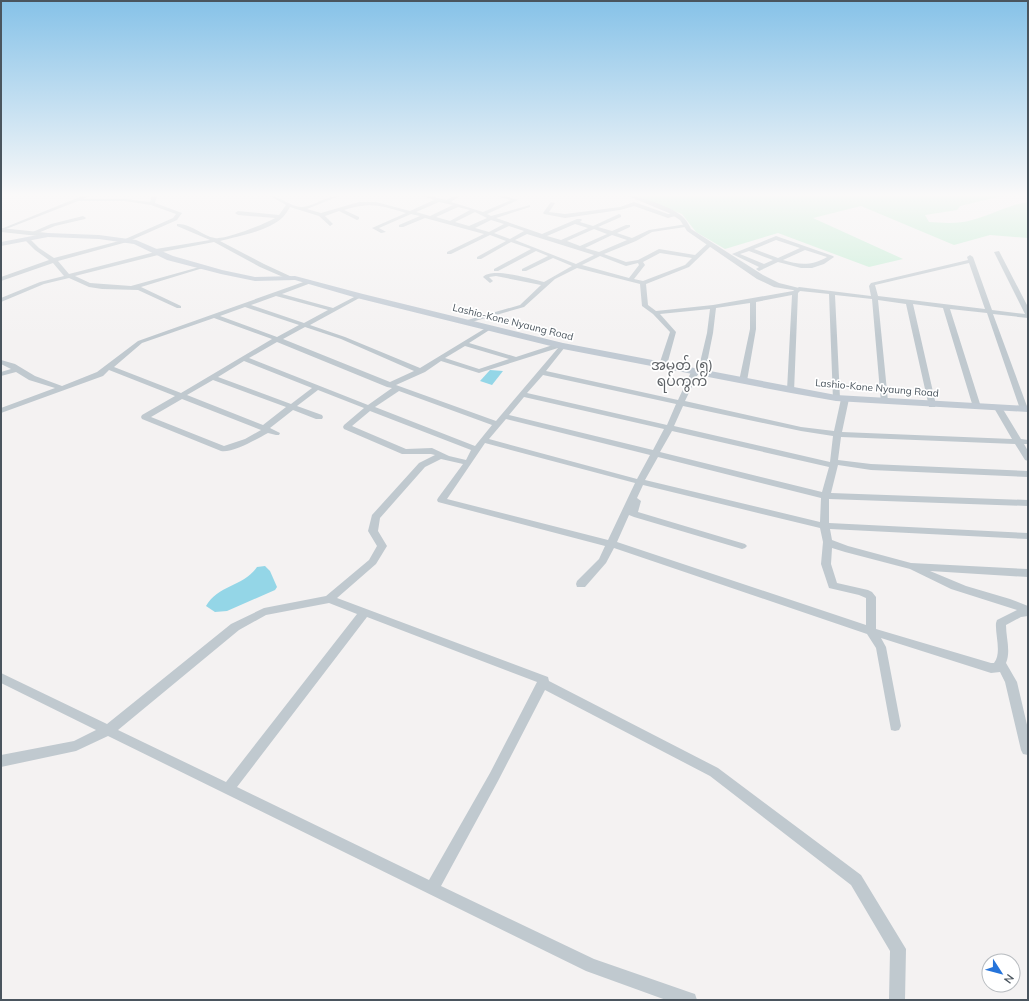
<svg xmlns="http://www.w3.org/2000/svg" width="1029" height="1001" viewBox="0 0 1029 1001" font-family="Mulish,'Noto Sans Myanmar',sans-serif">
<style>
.green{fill:#c4edd4}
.water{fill:#94d6e7}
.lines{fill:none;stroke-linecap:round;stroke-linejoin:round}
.minor{fill:#c0c9cf;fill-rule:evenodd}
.tertiary{fill:#c0c9cf;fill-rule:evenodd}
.secondary{fill:#c1cad3;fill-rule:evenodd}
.labels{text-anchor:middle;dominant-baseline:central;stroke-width:3.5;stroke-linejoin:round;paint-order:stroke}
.far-street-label{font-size:10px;fill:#4a555e;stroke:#fff}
.quarter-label{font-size:14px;fill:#5e6266;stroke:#fff}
</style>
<rect width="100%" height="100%" fill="#f4f2f2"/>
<!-- green -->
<path class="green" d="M634,196H1002L960,206L957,210L925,215L929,222C944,223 959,224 972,220C992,215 1008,205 1028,202V238L990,235L954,245L861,206L813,218L903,259L869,267L778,233L725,249L696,232L682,214Z"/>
<!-- water -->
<g class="water">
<path d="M490,370L503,371L492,385L480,381Z"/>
<path d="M265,566L270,571L277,587L275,590L227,611L215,612L206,606C218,585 244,586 257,567Z"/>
</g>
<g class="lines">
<!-- minor -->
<g class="minor">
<path d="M82,196H89L83,199H125L150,202L152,196H157L155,203L182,213L177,220L127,242L58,261L69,274L155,252L153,251L156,249L210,240L177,226V224C191,223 202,236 215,238C225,240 265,224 275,218L238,215L235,213L238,211L279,215L286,205L270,196C281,196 291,208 303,207C316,205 326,196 339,196L307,209L321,213L359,202H376L410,211L434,200L423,196H431L446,200L454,196H460L451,202L483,212L511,200L496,196H506L518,200L487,214L491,216L530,205V207L496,218L542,234L577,219H581L582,220L580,222L593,226L619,214L621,215V217L598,227L612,231L626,225H630V227L617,233L632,238L649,230L687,224L688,225L685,227L652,232L636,241L604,254L626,262L638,260L659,249L695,255L708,243H712V245L689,267L646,284L648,305L656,311L713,305L793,291L799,287L871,296L869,286L871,283L968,260L967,257L970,255L973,257L992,310L1025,314L994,252L999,251L1028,307V318L993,314L1028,409L1027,411H1021L1020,409L987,313L950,309L981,407L977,409L973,407L943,308L913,304L936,405L935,407H929L906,304L878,300L888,401L887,403H881L872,299L835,295L840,398L836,400H833L829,294L800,291L798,293L794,392H788L787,390L792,295L756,302V329L747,381L743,383L739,381L750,329V303L716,308L713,333L705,373L701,375L698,374L685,401L801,427L834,431L841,399L845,397L849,399L842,432L1012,439L994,408L998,406H1001L1021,439L1028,440V444H1024L1028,451V461L1025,460L1015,444L841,437L838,460L871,464L1028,471V477L871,470L838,465L831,493L1028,500V506L829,499V523L1028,533V539L830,529L832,540L848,546L911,563L1028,569V577L930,571L966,586L1010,599L1028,606V616L1021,617L1006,625C1006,638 1011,651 1006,663L1017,682L1028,729V755L1023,754L1021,750L1005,682L1000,672L991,673L881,638L886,647L901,726L899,730L895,731L891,730L876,648L867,634L614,548L606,563L585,587H577L576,584L577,581L599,559L605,546L438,502L437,500L438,498L463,464L441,459L425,467L380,518L378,531L387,546L376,564L337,598L548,677L549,681L718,768L861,875L906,949L905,1000H889L890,951L851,885L710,776L545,690L498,781L441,886L594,959L689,992L695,994L697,1000H666L586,971L108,736L76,751L1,767V755L74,741L96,730L1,683V673L107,724L231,624L264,608L326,596L369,560L377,546L368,531L372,515L419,463L435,455L431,454H402L344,429L343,427L344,425L364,408L318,390L297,406L322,415L323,417L322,419H316L293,410L270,428L280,433L279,435H276L268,433C257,439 233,453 221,451L142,419L141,417L142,415L175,396L109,370L103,376L1,413V408L55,388L29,380L16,372L1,376V372L11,369L1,364V360L15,364L35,376L62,386L97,372L138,341L309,280L311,281V283L282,294L333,308L358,295L363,296L310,325L345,337L420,368L489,326L491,327V329L469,343L516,357L559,343L565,345V347L546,371L678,400L691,372L695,370L698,371L707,333L710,309L660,314L676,332L667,365L663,367H660L659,365L670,332L653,314L642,306L640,284L577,268L555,279L524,307L468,323H464V321L520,305L541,285L496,276L489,277L493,281L490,283L483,277C492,267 531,279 544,282L572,266L553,258L526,271H522V269L548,256L536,251L498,271H494V269L531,249L511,242L481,259H477V257L506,241L490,235L451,254H447V252L484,234L425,218L403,227H399V225L420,216L411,214L379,228L386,232L381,233L372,228L406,213C379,205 371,202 344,210L359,217V219L357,220L339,211L325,216L333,224L330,226L319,216L290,207C288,210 286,214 283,217C269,231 239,236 220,241L264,264L292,277L293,278L290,280L260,267L214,242L162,252V254L75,276L90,283L131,286L203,266V268L141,287L181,306V308H177L138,290L102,289L89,287L69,278L44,284L1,302V298L40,282L64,276L53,263L1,281V277L49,260L35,250L24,239L25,238H29L39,248L54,258L123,240L173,218L176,214L151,205L125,201H78L1,231V229ZM439,202L453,205L430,216L416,212ZM458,207L470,210L450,221L436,217ZM475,212L487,218L469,226L455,222ZM491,220L504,224L489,232L475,228ZM575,224L588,228L561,240L547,236ZM509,226L524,231L510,239L494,233ZM594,229L607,234L580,246L567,241ZM527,234L594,255L576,264L515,240ZM612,235L627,240L599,252L585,248ZM660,253L692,258L685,265L643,281L634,279L645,265L643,262ZM600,256L626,266L638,263L639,265L629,278L582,265ZM969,263L985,309L878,296L875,285ZM276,296L328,310L304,323L251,305ZM245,307L299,325L277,337L220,316ZM214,318L272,339L181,393L114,367L142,343ZM305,327L341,339L414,371L390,382L283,339ZM277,342L387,387L392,388L368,405L249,358ZM465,346L509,359L479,369L445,358ZM558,348L496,421L396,385L425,372L441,361L479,373ZM244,361L312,388L291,404L218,377ZM543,375L676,404L667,425L527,393ZM213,380L286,407L263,425L187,395ZM399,391L492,425L475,446L375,407ZM524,397L664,429L653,450L509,415ZM182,399L261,430L245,439L224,446L151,417ZM683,406L801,431L833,436L830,462L674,426ZM370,411L471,450L466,460L449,456L432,448L406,449L352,426ZM506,419L650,455L637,479L489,439ZM672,431L829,467L822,492L660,452ZM485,443L635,483L608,540L447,499ZM658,457L821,498L820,522L645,480ZM643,485L820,528L823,542L821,564L829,588L859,595L866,598V625L617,542L629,515L634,517L742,549L745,548L747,546L745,544L638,512L641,501L637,498ZM832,548L845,552L910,569L951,589L1017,610L997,620L996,623C995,635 1002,653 994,663H991L876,629V597L872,592L868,590L837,583L831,564ZM329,603L357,614L226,782L118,730L239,630L266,615ZM367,617L537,682L490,773L429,880L237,787Z"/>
<path d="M551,202L555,203L549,212L565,214L620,207L634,202L668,214L676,213L679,215L668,218L634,206L620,210L565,218L544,214L543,213Z"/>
<path d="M83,216L86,218L85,219L55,226L33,235L28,234L51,224Z"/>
<path d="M776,236L833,256L834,257L824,264L812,268H801L778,262L759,271L756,269L759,267L732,254ZM776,240L800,248L778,258L754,249ZM805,250L827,257C812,266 799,265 783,260ZM749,251L773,260L764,264L740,254Z"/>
</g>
<!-- tertiary -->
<g class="tertiary">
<path d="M628,196C641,196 675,208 684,218C687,221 689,225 691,229L763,275L779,283L803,289L799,291L774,287L757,279L687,231L680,220L669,213Z"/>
<path d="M1,228L48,233L51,235L48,237L1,232Z"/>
</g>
<!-- secondary -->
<path class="secondary" d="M48,233L99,235L136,240L173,256L222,270L255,277L295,276L363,294L563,343L836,395L1028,406V412L836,401L791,393L563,349L357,298L295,280L255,281L221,274L167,260L134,244L99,239L48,237L1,246V242Z"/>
</g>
<!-- sky -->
<linearGradient id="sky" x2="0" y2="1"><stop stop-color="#86c2e8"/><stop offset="0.58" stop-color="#faf9f9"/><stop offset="1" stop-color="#faf9f9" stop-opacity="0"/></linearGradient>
<rect width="1029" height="336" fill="url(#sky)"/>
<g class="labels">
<!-- far-street labels -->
<g class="far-street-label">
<text transform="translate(513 322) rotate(14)">Lashio-Kone Nyaung Road</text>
<text transform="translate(877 388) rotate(5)">Lashio-Kone Nyaung Road</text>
</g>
<!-- quarter labels -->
<g class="quarter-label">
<text x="682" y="365">အမှတ် (၅)<tspan x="682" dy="16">ရပ်ကွက်</tspan></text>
</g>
</g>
<!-- border -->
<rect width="1029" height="1001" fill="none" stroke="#4a555e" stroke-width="4"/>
<!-- north arrow -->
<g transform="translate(1001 973) rotate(126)"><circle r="19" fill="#ffffff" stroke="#b7bbbf"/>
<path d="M0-3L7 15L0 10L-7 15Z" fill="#2674da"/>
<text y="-6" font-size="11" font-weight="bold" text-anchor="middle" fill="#4a555e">N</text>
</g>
</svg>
